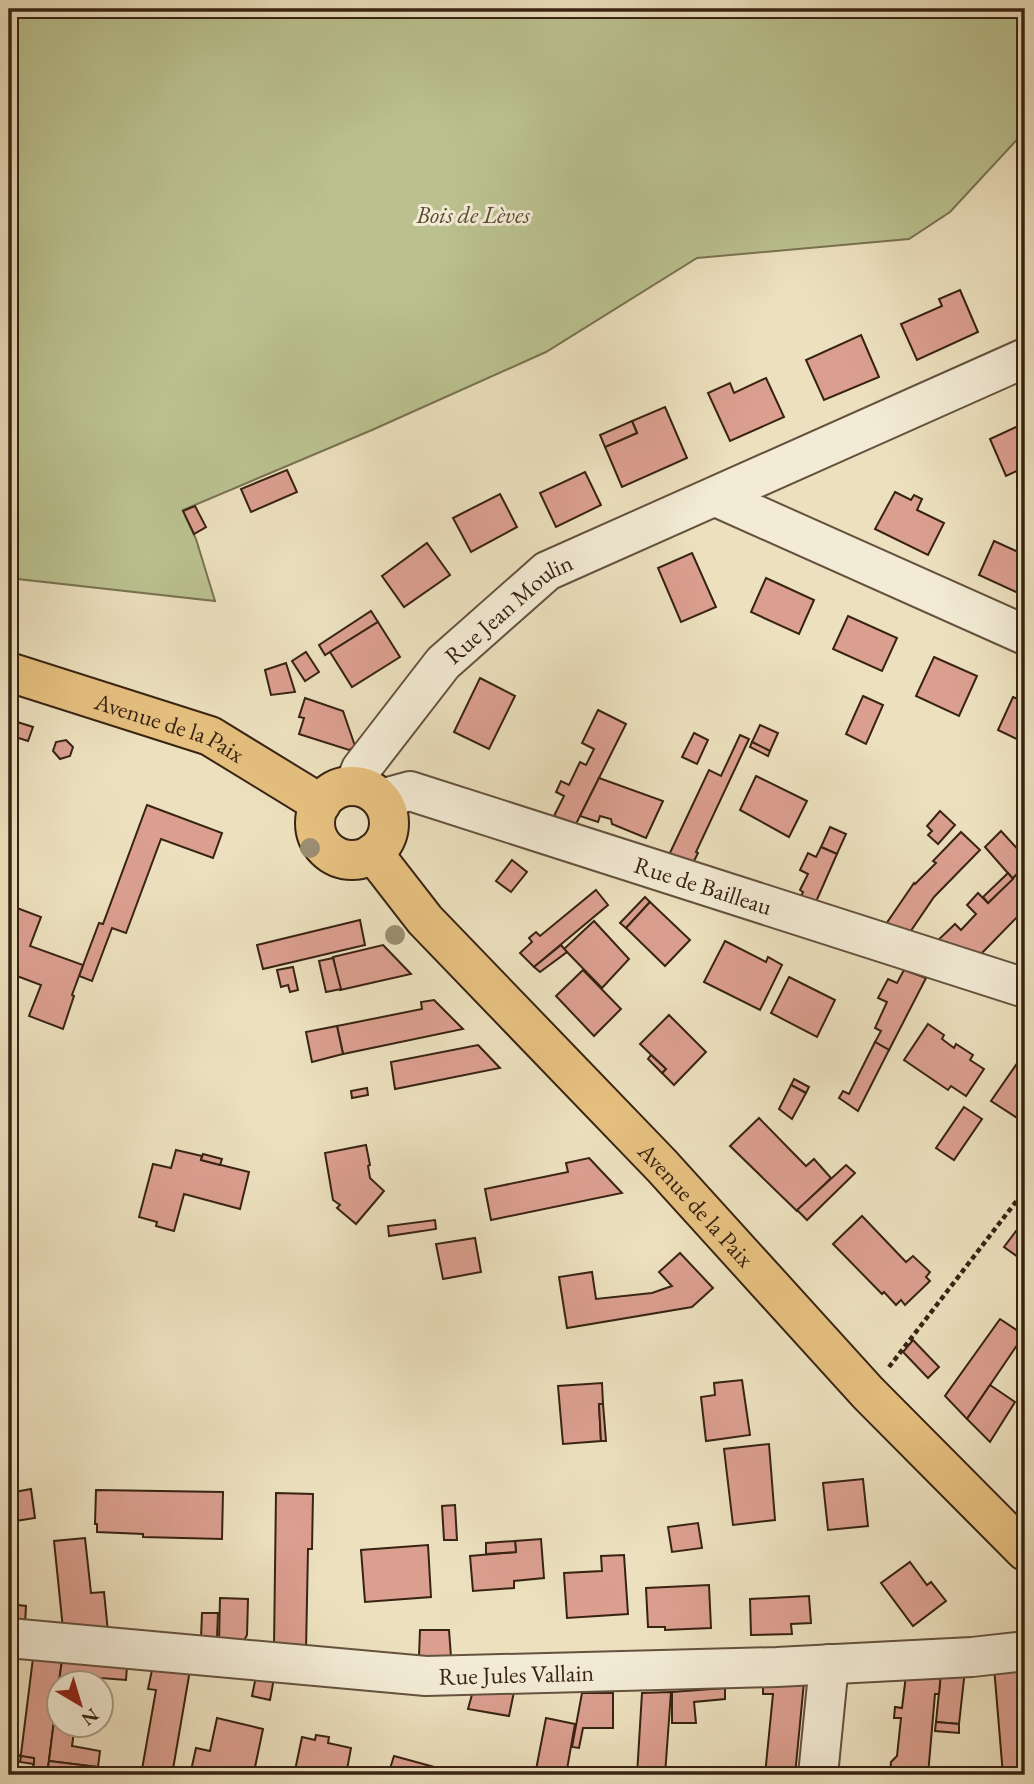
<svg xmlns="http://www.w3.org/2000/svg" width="1034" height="1784" viewBox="0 0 1034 1784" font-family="'EB Garamond',serif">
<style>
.green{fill:#bac18f;stroke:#797251;stroke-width:2}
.building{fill:#db9f8f;stroke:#382313;stroke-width:2}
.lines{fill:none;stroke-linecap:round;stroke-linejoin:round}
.minor-casing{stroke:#65523e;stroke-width:42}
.major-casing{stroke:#382313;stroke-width:42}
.path{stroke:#382313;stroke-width:4.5;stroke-dasharray:5 3.5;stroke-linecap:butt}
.minor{stroke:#f3ebd5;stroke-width:38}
.major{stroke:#e6c07f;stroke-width:38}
.tree{fill:#9b8e71}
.labels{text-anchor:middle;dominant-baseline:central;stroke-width:6;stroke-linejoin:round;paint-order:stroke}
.park-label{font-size:24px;font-style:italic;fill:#584a32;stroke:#f3ebd5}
.street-label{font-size:24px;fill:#382313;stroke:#f3ebd5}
</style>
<rect width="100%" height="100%" fill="#ece0be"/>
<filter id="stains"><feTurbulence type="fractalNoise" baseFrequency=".00286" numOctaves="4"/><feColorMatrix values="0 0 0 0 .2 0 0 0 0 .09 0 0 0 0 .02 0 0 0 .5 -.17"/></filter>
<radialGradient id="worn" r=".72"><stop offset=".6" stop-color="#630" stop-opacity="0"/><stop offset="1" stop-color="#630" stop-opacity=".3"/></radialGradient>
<!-- green -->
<path class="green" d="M9,9H1025V131L950,212L909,239L697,258L546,352L372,430L183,510L196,539L215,601L9,578Z"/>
<!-- building -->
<g class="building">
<path d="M960,290L978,332L917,360L901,324L942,306L939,299Z"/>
<path d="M861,335L879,377L824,400L806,360Z"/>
<path d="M766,378L784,417L730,441L708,393L730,383L734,393Z"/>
<path d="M665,407L687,458L622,487L605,447L637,433L632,421Z"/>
<path d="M632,421L637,433L605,447L600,435Z"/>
<path d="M1025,423V467L1006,476L990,439Z"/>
<path d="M287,470L297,492L251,512L241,489Z"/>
<path d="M585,472L601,505L556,527L540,493Z"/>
<path d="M895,492L911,500L914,495L922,499L917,510L944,523L928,555L875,529Z"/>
<path d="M500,494L517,527L471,552L453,518Z"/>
<path d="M195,506L206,527L194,534L183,511Z"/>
<path d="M994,541L1025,555V596L979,575Z"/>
<path d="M427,543L450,575L404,607L382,576Z"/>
<path d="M692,553L716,607L681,622L658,568Z"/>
<path d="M766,578L814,600L799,634L751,612Z"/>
<path d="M371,611L378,622L325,655L319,645Z"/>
<path d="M848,616L897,638L882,671L833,649Z"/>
<path d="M378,622L400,657L352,687L330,652Z"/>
<path d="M306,652L319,672L305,681L292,661Z"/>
<path d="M934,657L977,676L959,716L916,696Z"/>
<path d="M286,663L295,692L271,695L265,670Z"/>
<path d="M480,678L515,696L489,749L454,732Z"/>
<path d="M863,696L883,705L866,744L846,734Z"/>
<path d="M1013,697L1025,702V743L998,730Z"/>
<path d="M305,698L343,711L355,746L349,750L299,734L304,718L299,717Z"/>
<path d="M598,710L626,724L576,824L554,816L564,796L556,792L561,781L569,785L580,762L586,765L594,749L582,743Z"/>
<path d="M11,720L33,727L28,741L9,735Z"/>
<path d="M760,725L778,733L770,751L752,742Z"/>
<path d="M694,733L708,740L697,764L682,757Z"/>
<path d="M740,735L749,739L696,852L698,853L693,863L669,855L709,770L721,776Z"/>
<path d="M66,740L73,747L70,756L60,759L53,751L56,742Z"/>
<path d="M752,742L770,751L768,756L750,747Z"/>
<path d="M756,776L807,801L789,837L740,810Z"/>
<path d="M599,778L663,801L646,838L612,824L611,819L600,816L598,822L580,816Z"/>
<path d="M147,805L222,833L213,858L161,839L126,933L112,928L92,981L79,976L99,923L103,924Z"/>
<path d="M940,811L955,825L938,844L928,835L932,831L927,826Z"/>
<path d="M830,827L846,834L837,854L821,847Z"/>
<path d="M1001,831L1025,857V866L1013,879L985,847Z"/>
<path d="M961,832L980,850L934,897L908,935L884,927L914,883L915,884L936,863L933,861Z"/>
<path d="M821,847L837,854L815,904L800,899L803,892L800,890L808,874L800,870L808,853L816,857Z"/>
<path d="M512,860L527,872L511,892L496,881Z"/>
<path d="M1025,866V909L976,959L934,944L955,924L961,930L976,914L967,905L978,893L988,903Z"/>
<path d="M1008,873L1013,879L988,903L983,897Z"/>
<path d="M596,890L608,905L534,967L520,953L532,942L529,938L536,932L540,936Z"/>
<path d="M645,897L650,902L626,928L620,923Z"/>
<path d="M650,902L690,940L665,966L626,928Z"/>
<path d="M9,905L41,917L30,946L83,965L72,995L74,996L63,1029L29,1016L41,985L9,973Z"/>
<path d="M360,920L365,945L263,969L257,945Z"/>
<path d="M594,921L629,959L602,988L564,949Z"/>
<path d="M725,941L766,962L768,957L782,965L760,1010L704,982Z"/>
<path d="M383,945L411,974L340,990L333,957Z"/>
<path d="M561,945L567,952L540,972L534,967Z"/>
<path d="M333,958L341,989L326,992L319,961Z"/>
<path d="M293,967L298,990L290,992L288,985L281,987L277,970Z"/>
<path d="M583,970L621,1009L594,1036L556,996Z"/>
<path d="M904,970L926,978L889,1050L875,1042L881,1031L875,1028L887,1002L878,998L888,979L897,983Z"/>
<path d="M789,977L835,1000L817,1037L771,1013Z"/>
<path d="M434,1000L463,1029L343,1054L337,1026L422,1009L421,1002Z"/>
<path d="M669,1015L706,1052L674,1085L662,1073L666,1069L640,1044Z"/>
<path d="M928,1024L944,1035L942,1039L954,1048L956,1044L973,1055L970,1060L984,1069L966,1096L951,1086L948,1090L904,1060Z"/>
<path d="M337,1026L343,1054L312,1062L306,1032Z"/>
<path d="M875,1042L889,1050L858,1111L839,1098L843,1091L849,1094Z"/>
<path d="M478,1045L500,1068L395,1089L391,1062Z"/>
<path d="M1025,1052V1123L991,1101Z"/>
<path d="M651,1055L666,1069L662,1073L648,1059Z"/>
<path d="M794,1079L809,1087L806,1093L791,1085Z"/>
<path d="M791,1085L806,1093L792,1119L779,1109Z"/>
<path d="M367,1088L368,1095L352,1098L351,1091Z"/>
<path d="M964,1107L982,1119L954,1160L936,1148Z"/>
<path d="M759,1118L806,1166L814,1159L831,1178L797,1211L730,1146Z"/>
<path d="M366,1145L370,1165L368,1166L370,1178L384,1191L356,1224L337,1208L340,1205L333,1200L325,1153Z"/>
<path d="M176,1150L202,1156L201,1160L249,1172L240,1209L184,1194L174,1231L156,1226L157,1222L139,1217L153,1164L171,1168Z"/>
<path d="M203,1154L222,1159L220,1165L201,1160Z"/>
<path d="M589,1158L622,1193L491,1220L485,1189L568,1172L566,1163Z"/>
<path d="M846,1165L855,1173L807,1220L797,1210Z"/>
<path d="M862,1216L906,1262L913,1256L930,1272L926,1277L930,1281L905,1305L901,1300L896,1305L884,1292L882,1294L833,1244Z"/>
<path d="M435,1220L436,1229L389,1236L388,1226Z"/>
<path d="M1022,1223L1025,1225V1262L1004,1247Z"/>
<path d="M475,1238L481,1272L443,1279L436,1244Z"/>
<path d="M680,1253L713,1288L692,1307L567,1328L559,1277L592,1272L596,1299L652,1293L672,1286L659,1272Z"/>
<path d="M1000,1319L1024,1335L967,1419L945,1396Z"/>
<path d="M913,1340L939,1367L928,1378L903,1352Z"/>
<path d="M742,1380L750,1435L706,1441L701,1397L715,1395L714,1383Z"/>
<path d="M602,1383L603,1404H599L601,1441L563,1444L558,1386Z"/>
<path d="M990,1385L1015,1402L990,1442L967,1419Z"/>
<path d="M599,1404H603L606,1441H601Z"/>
<path d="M769,1444L775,1520L733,1525L724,1449Z"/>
<path d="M863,1479L868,1526L828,1530L823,1483Z"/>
<path d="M31,1489L35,1518L9,1522V1493Z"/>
<path d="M96,1490L223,1492L222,1539L143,1537V1534L97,1532V1524H95Z"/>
<path d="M276,1493L313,1494L312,1549H308L306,1651L274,1647Z"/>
<path d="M455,1505L457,1540H444L442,1506Z"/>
<path d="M698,1523L702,1548L672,1552L668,1527Z"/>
<path d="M85,1538L91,1593L104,1592L108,1632L63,1629L54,1541Z"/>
<path d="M541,1539L544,1578L514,1581V1588L473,1591L470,1556L516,1552L515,1541Z"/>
<path d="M515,1541L516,1552L486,1554V1543Z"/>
<path d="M428,1545L431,1597L365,1602L361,1550Z"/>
<path d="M624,1555L628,1614L567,1618L564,1573L602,1571L601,1556Z"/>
<path d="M910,1562L927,1585L931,1582L946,1601L913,1626L881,1583Z"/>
<path d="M709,1585L711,1628L665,1630V1627H648L646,1588Z"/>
<path d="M809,1596L811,1623L791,1624L792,1634L751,1635L750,1599Z"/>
<path d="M220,1598L248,1599L247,1635L242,1644L219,1642Z"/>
<path d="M9,1604L26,1606L25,1624L9,1623Z"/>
<path d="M202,1613H218L217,1638H201Z"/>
<path d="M420,1630H449L451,1657L419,1656Z"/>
<path d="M33,1658L62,1660L47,1775H32L34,1758L19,1756L21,1754Z"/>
<path d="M62,1660L127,1666L126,1680L101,1678V1682H60L58,1689Z"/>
<path d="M1025,1665V1773L1003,1775L994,1667Z"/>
<path d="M152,1670H190L172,1775H141L156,1690L148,1689Z"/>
<path d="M965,1670L959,1724L936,1722L941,1672Z"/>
<path d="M941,1672L939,1694H935L928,1775H890L891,1762L897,1756L901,1718H894L895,1707L902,1708L906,1675Z"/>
<path d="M256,1676L274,1678L270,1700L252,1696Z"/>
<path d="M804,1682L795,1775H765L773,1694H763V1685Z"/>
<path d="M725,1688V1699L694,1702L696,1723H672V1692Z"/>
<path d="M473,1691L514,1692L509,1716L468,1709Z"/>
<path d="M671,1692L665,1775H637L642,1693Z"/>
<path d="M582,1693H613V1728H583L579,1748L572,1747Z"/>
<path d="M56,1704L60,1705V1724H75L72,1746L100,1751L98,1767L49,1761Z"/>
<path d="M217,1718L263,1729L254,1772L235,1768L229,1775H190L196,1748L210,1751Z"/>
<path d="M546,1718L575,1724L566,1775H535Z"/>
<path d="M936,1722L959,1724V1733L935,1731Z"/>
<path d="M316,1735L329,1737L328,1743L351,1748L346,1775H294L302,1737L315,1740Z"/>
<path d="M21,1756L34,1758V1764L20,1762Z"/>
<path d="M394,1756L438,1768L436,1775H388Z"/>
<path d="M49,1761L98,1767L96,1775L47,1773Z"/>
<path d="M832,1771L881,1775H831Z"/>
</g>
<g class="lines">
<!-- minor casing -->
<g class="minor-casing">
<g id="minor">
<path d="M716,497L1025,635"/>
<path id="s1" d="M354,786L361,769L443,663L547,571L1025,358"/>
<path id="s2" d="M381,799L410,791L1025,988"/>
<path id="s3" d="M9,1638L426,1676L777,1667L972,1657L1025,1651"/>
<path d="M818,1775L829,1664"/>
</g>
</g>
<!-- major casing -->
<g class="major-casing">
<g id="major">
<path id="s4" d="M9,672L210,736L321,804"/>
<circle cx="352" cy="823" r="37"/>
<path id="s5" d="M373,853L425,920L662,1166L868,1393L1025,1551"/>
</g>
</g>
<!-- path -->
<path class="path" d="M889,1367L1025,1190"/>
<!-- minor -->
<use href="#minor" class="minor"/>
<!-- major -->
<use href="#major" class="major"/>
</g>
<!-- trees -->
<g class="tree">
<circle cx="310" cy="848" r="10"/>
<circle cx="395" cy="935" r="10"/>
</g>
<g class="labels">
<!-- park labels -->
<g class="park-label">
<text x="473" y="214">Bois de Lèves</text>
</g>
<!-- street labels -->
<g class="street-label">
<text stroke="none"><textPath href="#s1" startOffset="238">Rue Jean Moulin</textPath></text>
<text stroke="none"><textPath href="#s4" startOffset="170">Avenue de la Paix</textPath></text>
<text stroke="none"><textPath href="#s2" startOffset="338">Rue de Bailleau</textPath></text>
<text stroke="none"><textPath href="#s5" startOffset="478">Avenue de la Paix</textPath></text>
<text stroke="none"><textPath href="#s3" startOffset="509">Rue Jules Vallain</textPath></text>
</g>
</g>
<!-- margin -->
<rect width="1034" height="1784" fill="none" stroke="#ece0be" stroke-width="35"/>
<rect x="10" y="10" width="1013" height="1763" fill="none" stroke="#382313" stroke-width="3.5"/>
<rect x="18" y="18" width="999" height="1749" fill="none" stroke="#382313" stroke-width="2"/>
<!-- north arrow -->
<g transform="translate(80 1704) rotate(142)"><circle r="33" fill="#f3ebd5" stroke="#a89b87" stroke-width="2"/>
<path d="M0-5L12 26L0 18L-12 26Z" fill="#8f2418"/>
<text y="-10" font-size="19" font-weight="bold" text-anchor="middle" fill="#382313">N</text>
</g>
<rect width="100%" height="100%" filter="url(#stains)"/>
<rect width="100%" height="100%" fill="url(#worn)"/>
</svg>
